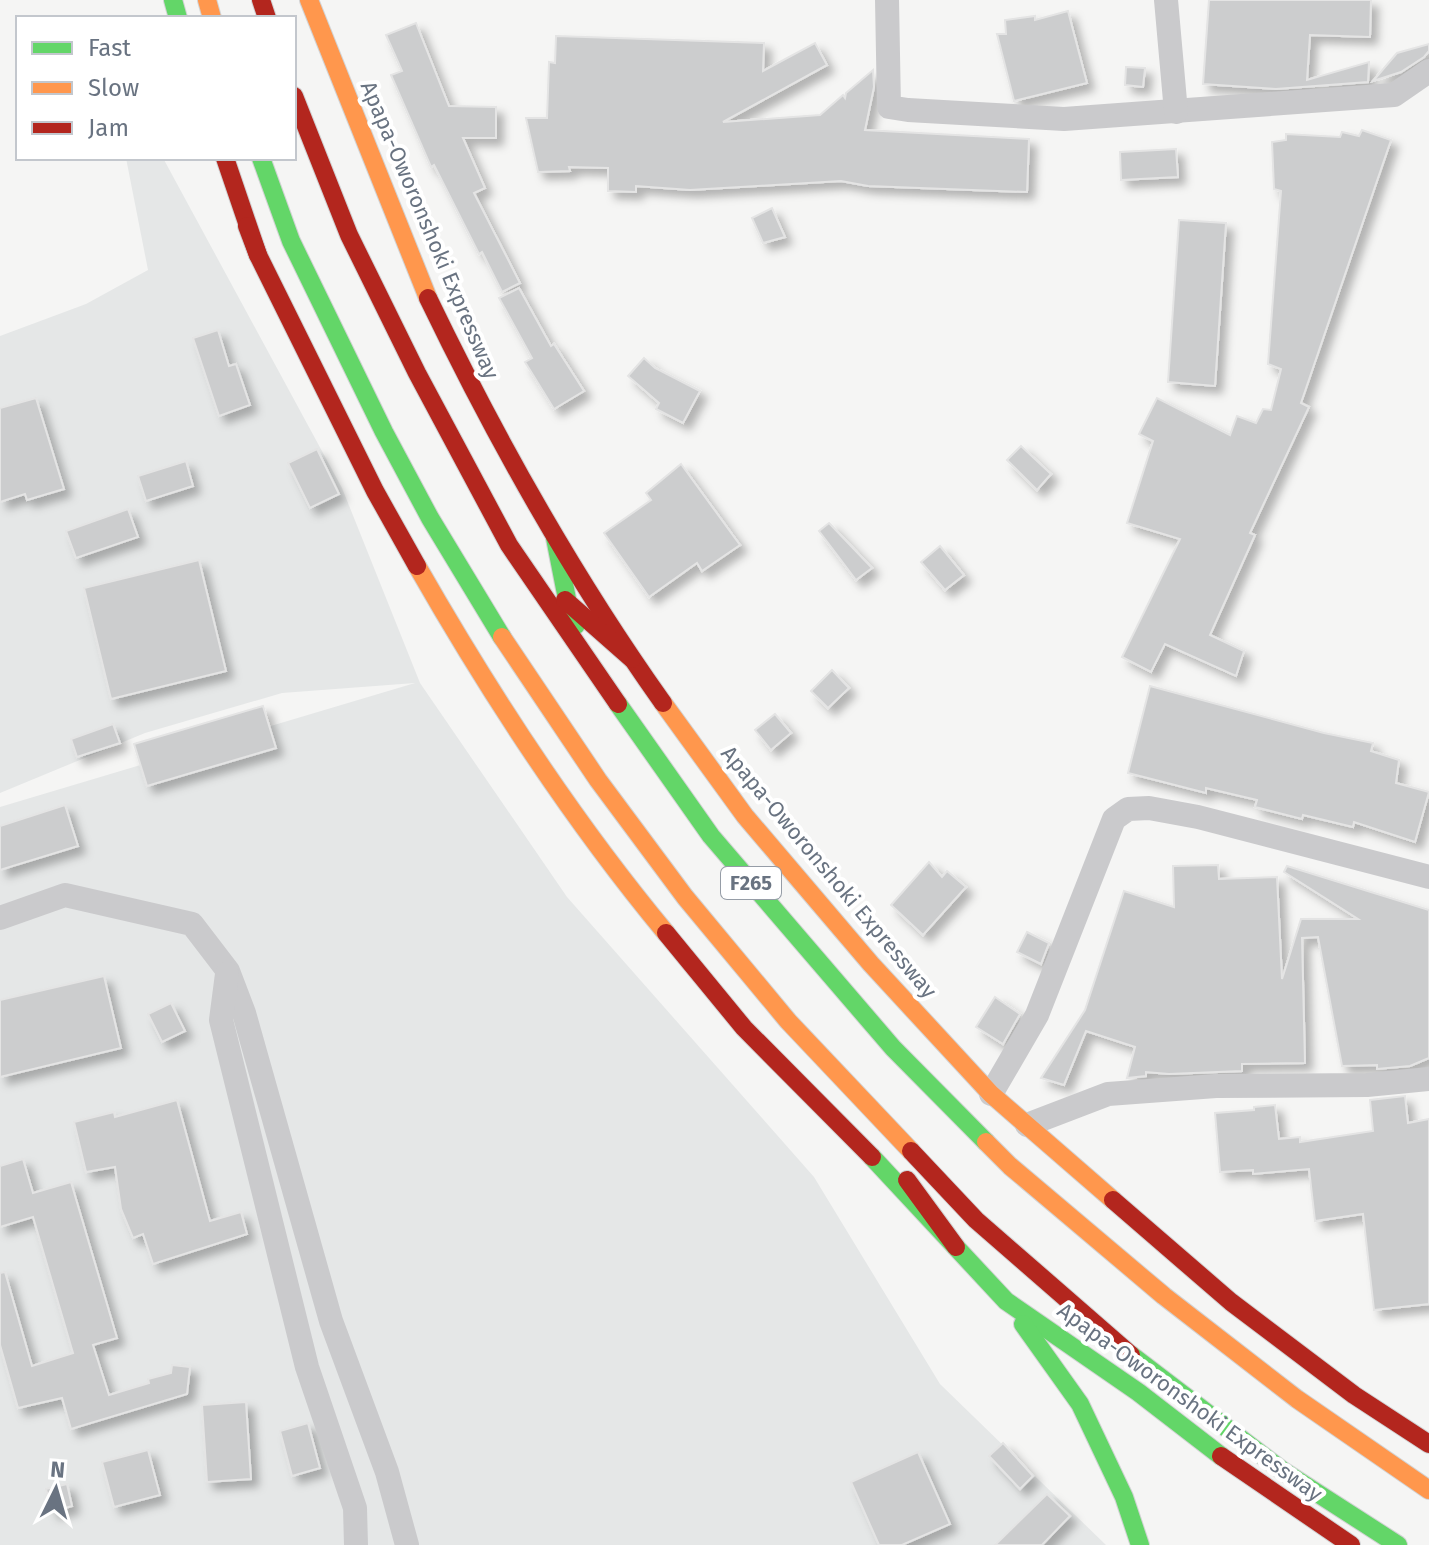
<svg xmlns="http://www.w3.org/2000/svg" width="1429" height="1545" viewBox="0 0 1429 1545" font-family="'Fira Sans',sans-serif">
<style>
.built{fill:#e5e7e7}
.building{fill:#cccdce;stroke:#e4e4e4;stroke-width:2;filter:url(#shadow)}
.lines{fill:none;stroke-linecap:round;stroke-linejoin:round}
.fast-casing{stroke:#d2d3d4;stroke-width:20}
.slow-casing{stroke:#d2d3d4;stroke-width:20}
.jam-casing{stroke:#d2d3d4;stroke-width:20}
.street{stroke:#cacacc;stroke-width:24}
.fast{stroke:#63d668;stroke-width:18}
.slow{stroke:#ff974d;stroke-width:18}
.jam{stroke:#b3261e;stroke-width:18}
.labels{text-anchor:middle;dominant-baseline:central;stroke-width:8;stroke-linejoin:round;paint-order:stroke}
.shield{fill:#fff;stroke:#969da7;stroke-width:2}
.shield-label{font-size:20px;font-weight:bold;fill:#697381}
.street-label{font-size:22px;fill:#697381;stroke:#fff}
</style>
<defs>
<filter id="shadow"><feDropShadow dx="7" dy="7" stdDeviation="4" flood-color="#0004"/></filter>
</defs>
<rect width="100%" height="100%" fill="#f5f5f4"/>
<!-- built -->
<path class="built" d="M126,158H163L342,488L420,683L567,897L814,1177L940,1384L1106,1545H0V807L415,683L282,693L145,733L0,793V336L86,304L148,270Z"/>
<!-- building -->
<g class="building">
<path d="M1209,0H1371L1370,37L1310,35L1307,80L1369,62L1368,82L1276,89L1203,84Z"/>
<path d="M1068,11L1087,83L1014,101L997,34H1006L1005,20L1035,16V20Z"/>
<path d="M416,23L449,106L496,107V138H463L485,188L474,193L520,283L502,292L482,252L479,254L434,165L431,167L391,75L402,71L386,35Z"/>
<path d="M556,36L764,43L763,71L815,43L827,65L723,122L820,115L843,95L845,98L846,93L873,70L874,87L865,130L1029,139L1027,192L868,186L841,181L690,190L636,186V192L608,191V168L569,167L570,171L538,172L526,118H547L549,62L555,63Z"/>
<path d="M1429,44V51L1424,57L1401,72L1373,81L1397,53Z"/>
<path d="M1126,67L1145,68L1143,87L1125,85Z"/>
<path d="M1362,130L1391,140L1301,403L1309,407L1250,533L1255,535L1210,635L1244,651L1236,676L1165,644L1151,672L1122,657L1180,539L1127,523L1153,441L1139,434L1157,398L1230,435L1237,416L1256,423L1263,409L1271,410L1281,369L1268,364L1281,191L1274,189L1272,142L1286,140V134L1340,137L1342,132L1359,136Z"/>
<path d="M1176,149L1178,177L1121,180L1120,152Z"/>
<path d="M772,208L785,237L763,243L752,218Z"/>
<path d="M1179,220L1226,223L1215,386L1168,382Z"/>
<path d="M519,288L551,346L554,344L584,391L554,409L525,362L532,358L499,298Z"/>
<path d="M218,330L229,366L236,364L250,405L219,416L193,338Z"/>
<path d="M644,358L655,368L700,391L683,423L656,409L659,403L628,376Z"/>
<path d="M36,398L64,489L27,500L25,494L0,502V408Z"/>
<path d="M1021,446L1051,474L1037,490L1007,460Z"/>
<path d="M317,449L339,494L310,508L288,463Z"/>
<path d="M186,461L193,486L146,501L138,476Z"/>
<path d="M681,464L740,545L702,571L697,563L649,597L604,533L651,500L646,493Z"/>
<path d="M128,509L138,537L76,558L66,531Z"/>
<path d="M829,523L872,568L856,580L819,531Z"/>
<path d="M940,546L964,575L945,590L921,562Z"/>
<path d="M199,560L226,671L111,699L84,588Z"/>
<path d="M832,670L849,688L828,708L811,691Z"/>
<path d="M1150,686L1324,733L1373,743L1371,751L1399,760L1396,783L1429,792L1415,842L1354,822L1353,827L1303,815L1302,819L1255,807L1257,800L1206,788V793L1128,773Z"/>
<path d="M263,706L276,748L147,786L134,744Z"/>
<path d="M775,714L791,733L771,750L755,730Z"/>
<path d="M113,724L120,743L77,757L71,739Z"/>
<path d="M65,805L78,846L0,870V826Z"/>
<path d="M929,862L942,877L947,871L966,887L923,935L891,905Z"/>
<path d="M1218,865L1219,879L1277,877L1282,979L1301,919H1358L1284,872L1287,866L1429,910V1058L1410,1066L1377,1069V1065L1342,1066L1318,937L1302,938L1305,1063L1242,1064V1071L1169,1074L1146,1072V1076L1127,1078L1135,1047L1086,1031L1064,1085L1041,1078L1085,1010L1124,891L1174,907L1173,866Z"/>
<path d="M1027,932L1049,943L1041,964L1017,952Z"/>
<path d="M104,976L121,1048L0,1077V1000Z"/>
<path d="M995,997L1020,1014L1003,1044L976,1027Z"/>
<path d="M171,1003L185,1031L162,1042L148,1014Z"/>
<path d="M1405,1096L1408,1123L1429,1119V1304L1374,1310L1363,1214L1315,1221L1309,1169L1253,1174V1170L1220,1172L1215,1113L1254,1110V1107L1275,1105L1279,1139L1300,1137V1142L1373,1131L1370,1100Z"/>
<path d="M177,1100L210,1221L241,1212L247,1234L153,1264L143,1234L133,1238L121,1209L115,1167L86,1172L74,1122L114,1112L115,1117Z"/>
<path d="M23,1159L33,1193L71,1182L117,1338L93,1345L109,1395L149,1383L148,1379L171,1373L172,1365L190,1367L187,1394L71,1429L62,1398L18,1408L0,1345V1273L5,1272L32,1366L73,1353L33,1217L0,1227V1166Z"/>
<path d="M246,1402L251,1479L207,1482L202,1405Z"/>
<path d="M308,1423L320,1468L292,1476L280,1431Z"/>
<path d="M1003,1443L1033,1476L1020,1489L989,1456Z"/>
<path d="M148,1450L160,1495L114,1507L102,1462Z"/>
<path d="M918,1452L950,1524L902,1545H879L851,1482Z"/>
<path d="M67,1484L72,1506L52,1512L46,1489Z"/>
<path d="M1047,1494L1070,1516L1042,1545H995Z"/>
</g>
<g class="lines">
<!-- fast casing -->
<g class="fast-casing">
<g id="fast">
<path d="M173,0L178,18"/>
<path d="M261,158L291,241L384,432L430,518L502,637"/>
<path d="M555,538L568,604L576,625"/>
<path d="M618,704L711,836L893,1048L986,1142"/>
<path d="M872,1157L1006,1301L1138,1392L1221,1456"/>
<path d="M1023,1324L1080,1404L1124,1497L1140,1545"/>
<path d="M1131,1355L1283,1471L1398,1545"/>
</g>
</g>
<!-- slow casing -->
<g class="slow-casing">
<g id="slow">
<path d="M207,0L212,18"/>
<path d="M309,0L428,298"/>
<path d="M417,566C489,692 573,821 666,933"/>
<path d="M502,637L598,780L685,897L788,1021L911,1151"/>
<path d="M663,703L745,816L871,964L991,1094L1113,1200"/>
<path d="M986,1142L1010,1166L1164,1296L1297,1399L1429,1490"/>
</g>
</g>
<!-- jam casing -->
<g class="jam-casing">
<g id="jam">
<path d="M261,0L267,18"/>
<path d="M294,96L349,235L417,373L509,545L618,704"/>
<path d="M225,158L258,255"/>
<path d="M247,226L258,255L375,491L417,566"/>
<path d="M428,298C496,439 572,575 663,703"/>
<path d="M565,600L632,659"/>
<path d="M666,933L744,1028L872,1157"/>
<path d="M911,1151L976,1220L1131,1355"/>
<path d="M907,1180L956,1247"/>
<path d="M1113,1200L1231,1302L1354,1395L1429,1444"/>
<path d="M1221,1456L1351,1545"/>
</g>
</g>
<!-- street -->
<g class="street">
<path d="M887,0L889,107L908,110L1064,119L1394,95L1429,71"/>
<path d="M1166,0L1176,112"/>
<path d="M0,918L65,895L192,924L228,971L244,1013L331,1321L387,1472L407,1545"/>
<path d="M227,974L221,1020L307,1367L355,1508L356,1545"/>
<path d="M991,1094L1037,1015L1114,819L1128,809L1149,808L1198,817L1429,877"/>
<path d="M1027,1125L1108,1094L1216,1086L1367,1085L1429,1079"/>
</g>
<!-- fast -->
<use href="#fast" class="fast"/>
<!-- slow -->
<use href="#slow" class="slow"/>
<!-- jam -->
<use href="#jam" class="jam"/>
</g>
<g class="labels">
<!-- shield labels -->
<rect class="shield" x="721" y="867" width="60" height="32" rx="6"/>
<g class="shield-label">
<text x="751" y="883">F265</text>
</g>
<!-- street labels -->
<g class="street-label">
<text transform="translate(430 230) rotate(67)">Apapa-Oworonshoki Expressway</text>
<text transform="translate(829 872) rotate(50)">Apapa-Oworonshoki Expressway</text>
<text transform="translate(1190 1402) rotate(36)">Apapa-Oworonshoki Expressway</text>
</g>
</g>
<!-- legend -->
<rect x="16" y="16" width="280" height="144" fill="#ffffff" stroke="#c3c7cd" stroke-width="2"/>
<rect x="32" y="42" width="40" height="12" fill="#63d668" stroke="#c3c7cd" stroke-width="2"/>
<text x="88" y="56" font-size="24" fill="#697381">Fast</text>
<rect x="32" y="82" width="40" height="12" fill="#ff974d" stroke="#c3c7cd" stroke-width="2"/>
<text x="88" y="96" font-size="24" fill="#697381">Slow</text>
<rect x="32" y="122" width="40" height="12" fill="#b3261e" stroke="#c3c7cd" stroke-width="2"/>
<text x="88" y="136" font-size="24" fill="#697381">Jam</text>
<!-- north arrow -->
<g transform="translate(56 1489) rotate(5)" stroke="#ffffff" stroke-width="6" paint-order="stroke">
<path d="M0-6L14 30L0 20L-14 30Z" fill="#697381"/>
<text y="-12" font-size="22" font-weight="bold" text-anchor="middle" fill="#697381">N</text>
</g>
</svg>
